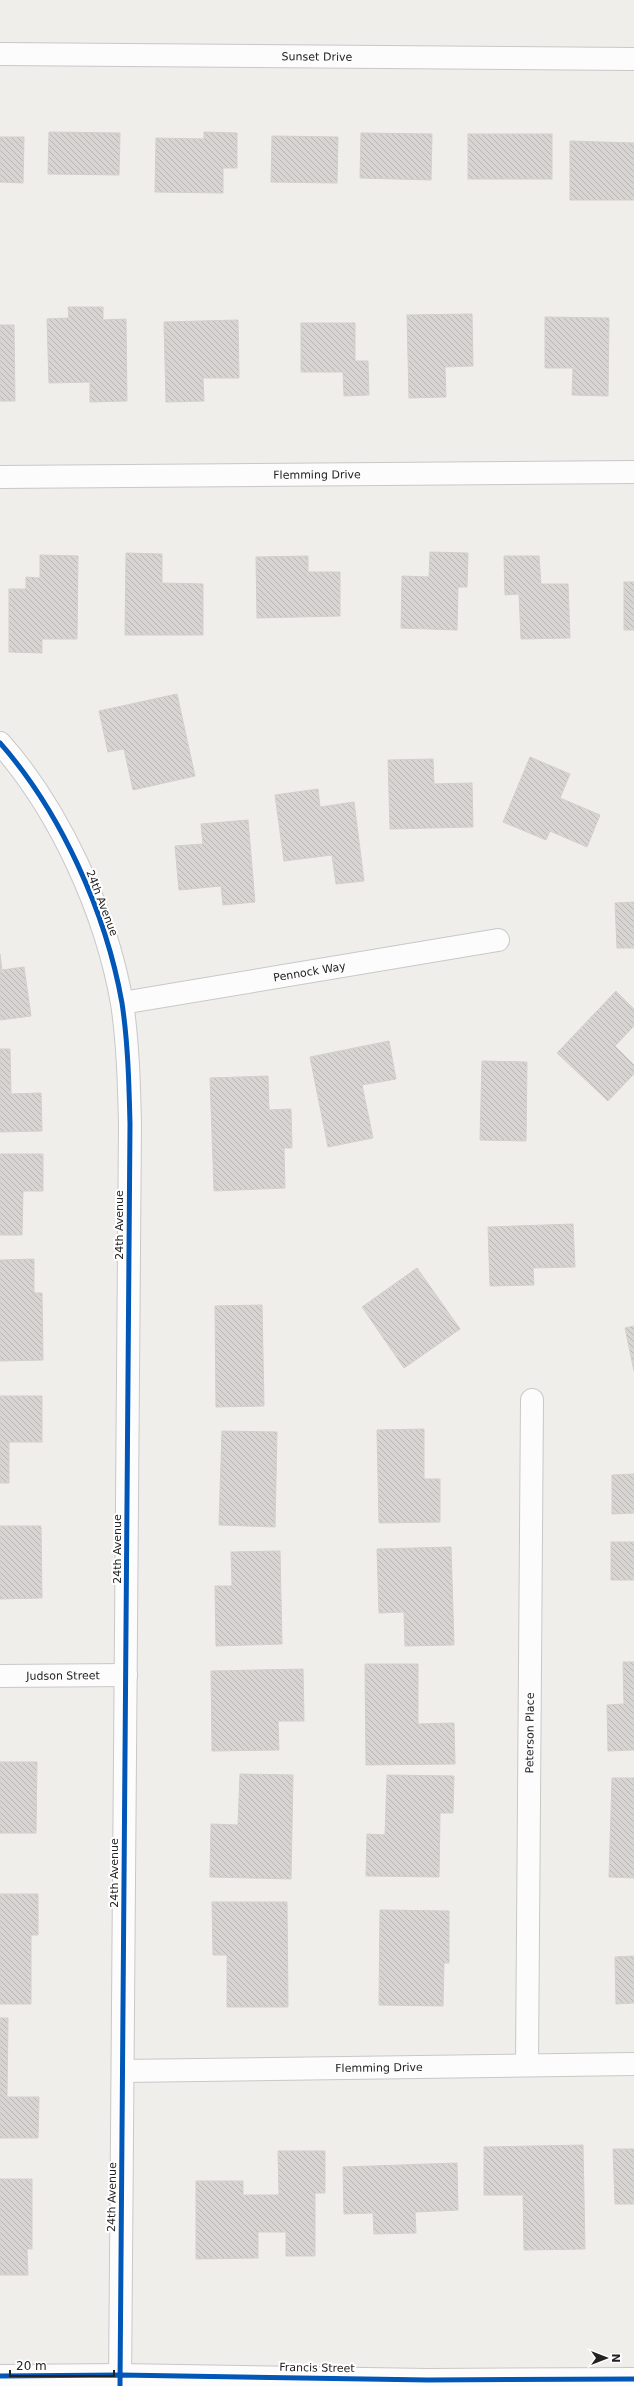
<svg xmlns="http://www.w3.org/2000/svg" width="634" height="2386" viewBox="0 0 634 2386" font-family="'DejaVu Sans',sans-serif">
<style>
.building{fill:url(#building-back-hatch);stroke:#d3d0cc}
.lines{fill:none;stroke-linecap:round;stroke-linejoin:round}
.minor-casing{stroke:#c9c8c7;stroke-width:24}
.tertiary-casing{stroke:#c9c8c7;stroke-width:24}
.minor{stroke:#fdfcfc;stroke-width:22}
.tertiary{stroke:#fdfcfc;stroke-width:22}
.cycleway-casing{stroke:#fff;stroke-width:8}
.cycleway{stroke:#0057b8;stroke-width:5}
.labels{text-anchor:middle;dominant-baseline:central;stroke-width:4;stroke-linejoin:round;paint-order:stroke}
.street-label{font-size:11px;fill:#222;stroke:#fff}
</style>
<defs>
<pattern id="building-back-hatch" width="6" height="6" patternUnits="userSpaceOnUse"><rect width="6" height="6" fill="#d7d4d2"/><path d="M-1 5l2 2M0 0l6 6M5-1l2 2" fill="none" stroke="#b8b6b4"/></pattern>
</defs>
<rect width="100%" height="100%" fill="#f0eeeb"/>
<!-- building -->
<g class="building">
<path d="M49,132L120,133L119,175L48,174Z"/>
<path d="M204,132L237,133V168H223V193L155,192L156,138L204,139Z"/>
<path d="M361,133L432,134L431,180L360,178Z"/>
<rect x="468" y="134" width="84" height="45"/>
<path d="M272,136L338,137L337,183L271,182Z"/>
<path d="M0,137H24L23,183L0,182Z"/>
<path d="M570,141L634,143V200H570Z"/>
<path d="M68,307H103V320L126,319L127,401L90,402V382L49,383L47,319L69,318Z"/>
<path d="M472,314L473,366L445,367L446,397L409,398L407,315Z"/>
<path d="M545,317L609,318L608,396L572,395L573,368H545Z"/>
<path d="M238,320L239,378H203L204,401L166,402L164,322Z"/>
<path d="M301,323H355V361H368L369,395L344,396L343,372H301Z"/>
<path d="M0,325H14L15,401H0Z"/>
<path d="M430,552L468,553L467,587H458L457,630L401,628L402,576L429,577Z"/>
<path d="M126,553L162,554V583L203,584V635H125Z"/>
<path d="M40,555L78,556L77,639H42V653L9,652V589H26V577L40,578Z"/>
<path d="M308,556V572H340V616L257,618L256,557Z"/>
<path d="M504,556H539L541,584H568L570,638L521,639L519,594L505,595Z"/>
<rect x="624" y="582" width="10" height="48"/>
<path d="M177,694L195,776L133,790L124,749L108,752L99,711Z"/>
<path d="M530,757L570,774L560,798L600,815L587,847L550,831L546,840L503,822Z"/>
<path d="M433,759L434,784L472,783L473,827L390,829L388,760Z"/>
<path d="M318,789L320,807L354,802L364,881L336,884L332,855L284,861L275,795Z"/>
<path d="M248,820L255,902L223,905L221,886L179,890L175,846L203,844L201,824Z"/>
<path d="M634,902V948H617L615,903Z"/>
<path d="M0,954L2,970L24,967L31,1016L0,1020Z"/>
<path d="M616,991L634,1009V1026L615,1046L634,1065V1074L608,1101L557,1053Z"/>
<path d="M389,1041L396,1079L362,1085L373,1138L328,1147L310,1057Z"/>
<path d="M0,1049H10L11,1094L41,1093L42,1131L0,1132Z"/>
<path d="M482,1061L527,1062L526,1141L480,1140Z"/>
<path d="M268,1076L269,1110L291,1109L292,1148H284L285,1188L214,1191L210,1078Z"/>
<path d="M0,1154H43V1191H23L22,1235H0Z"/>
<path d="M573,1224L575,1267L533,1268L534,1285L490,1286L488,1227Z"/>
<path d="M34,1259V1293H42L43,1360L0,1361V1260Z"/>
<path d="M417,1268L460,1329L404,1368L362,1307Z"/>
<path d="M262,1305L264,1406L216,1407L215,1306Z"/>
<path d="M634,1326V1371L625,1328Z"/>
<path d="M0,1396H42V1442H9V1483H0Z"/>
<path d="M424,1429V1479H440V1522L379,1523L377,1430Z"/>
<path d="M222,1431L277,1432L275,1527L219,1525Z"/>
<path d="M634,1474V1513L612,1514V1475Z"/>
<path d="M0,1526H41L42,1598L0,1599Z"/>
<rect x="611" y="1542" width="23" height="38"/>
<path d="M451,1547L454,1645L405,1646L404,1612L379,1613L377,1549Z"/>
<path d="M280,1551L282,1644L216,1646L215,1586H232L231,1552Z"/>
<path d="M623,1662H634V1750L608,1751L607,1705L624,1704Z"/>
<path d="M365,1664H418V1724L454,1723L455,1764L366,1765Z"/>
<path d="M303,1669L304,1721H278L279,1750L212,1751L211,1671Z"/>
<path d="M0,1762H37L36,1833H0Z"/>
<path d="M240,1774L293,1775L291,1879L210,1877L211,1824L238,1825Z"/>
<path d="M387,1775L454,1776L453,1813H440L439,1877L366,1876L367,1834L385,1835Z"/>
<path d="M612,1778H634V1878L609,1877Z"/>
<path d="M0,1894H38V1935H31V2004H0Z"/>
<path d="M212,1902H287L288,2007H227V1955H213Z"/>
<path d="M380,1910L449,1911V1963H444L443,2006L379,2005Z"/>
<path d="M634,1956V2003L616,2004L615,1957Z"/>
<path d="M0,2018H8L7,2097H39L38,2138H0Z"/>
<path d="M583,2145L585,2249L524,2250L523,2195H484V2147Z"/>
<path d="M613,2149H634V2204H615Z"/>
<path d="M278,2151H325V2193H315V2256H286V2232H258V2258L196,2259V2181H243V2195H279Z"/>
<path d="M457,2163L458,2210L415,2212L416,2233L374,2234L373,2213L344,2214L343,2167Z"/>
<path d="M0,2179H32V2249H27L28,2275H0Z"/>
</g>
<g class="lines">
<!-- minor casing -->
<g class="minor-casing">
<g id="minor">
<path id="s1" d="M0,54L634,59"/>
<path id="s2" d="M0,477L634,472"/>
<path d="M0,743C61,812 106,913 122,1003C128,1043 129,1084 130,1124L120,2386"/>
<path id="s3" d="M122,1003L498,940"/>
<path id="s4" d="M0,1676L126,1675"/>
<path id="s5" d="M527,2065L532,1400"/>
<path id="s6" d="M123,2071L634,2064"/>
</g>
</g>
<!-- tertiary casing -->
<g class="tertiary-casing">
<path id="tertiary" d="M0,2376L120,2375L428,2380L634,2379"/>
</g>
<!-- minor -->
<use href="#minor" class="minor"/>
<!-- tertiary -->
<use href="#tertiary" class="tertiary"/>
<!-- cycleway casing -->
<g class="cycleway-casing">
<g id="cycleway">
<path d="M0,743C61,812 106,913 122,1003C128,1043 129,1084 130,1124L120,2386"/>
<path d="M0,2376L120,2375L428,2380L634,2379"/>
</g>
</g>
<!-- cycleway -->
<use href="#cycleway" class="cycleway"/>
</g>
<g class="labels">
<!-- street labels -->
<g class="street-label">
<text stroke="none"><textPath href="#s1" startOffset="317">Sunset Drive</textPath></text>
<text stroke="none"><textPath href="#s2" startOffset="317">Flemming Drive</textPath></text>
<text transform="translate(102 903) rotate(69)">24th Avenue</text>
<text stroke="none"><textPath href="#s3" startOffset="190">Pennock Way</textPath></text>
<text transform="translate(119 1225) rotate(-90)">24th Avenue</text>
<text transform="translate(117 1549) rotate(-90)">24th Avenue</text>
<text stroke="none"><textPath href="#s4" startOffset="63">Judson Street</textPath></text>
<text stroke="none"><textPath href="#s5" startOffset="332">Peterson Place</textPath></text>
<text transform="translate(114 1873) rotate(-90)">24th Avenue</text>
<text stroke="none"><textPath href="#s6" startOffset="256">Flemming Drive</textPath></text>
<text transform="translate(112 2197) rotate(-89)">24th Avenue</text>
<text transform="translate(317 2368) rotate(1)">Francis Street</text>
</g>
</g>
<!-- north arrow -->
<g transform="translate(606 2358) rotate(90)" stroke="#ffffff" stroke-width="3" paint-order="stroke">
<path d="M0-3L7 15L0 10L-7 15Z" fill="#222222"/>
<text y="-6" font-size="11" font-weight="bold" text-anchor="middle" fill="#222222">N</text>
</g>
<!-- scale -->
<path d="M10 2370v6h104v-6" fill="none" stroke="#222222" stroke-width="2"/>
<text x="16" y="2370" font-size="12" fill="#222222" stroke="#ffffff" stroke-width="3" paint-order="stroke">20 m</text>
</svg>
